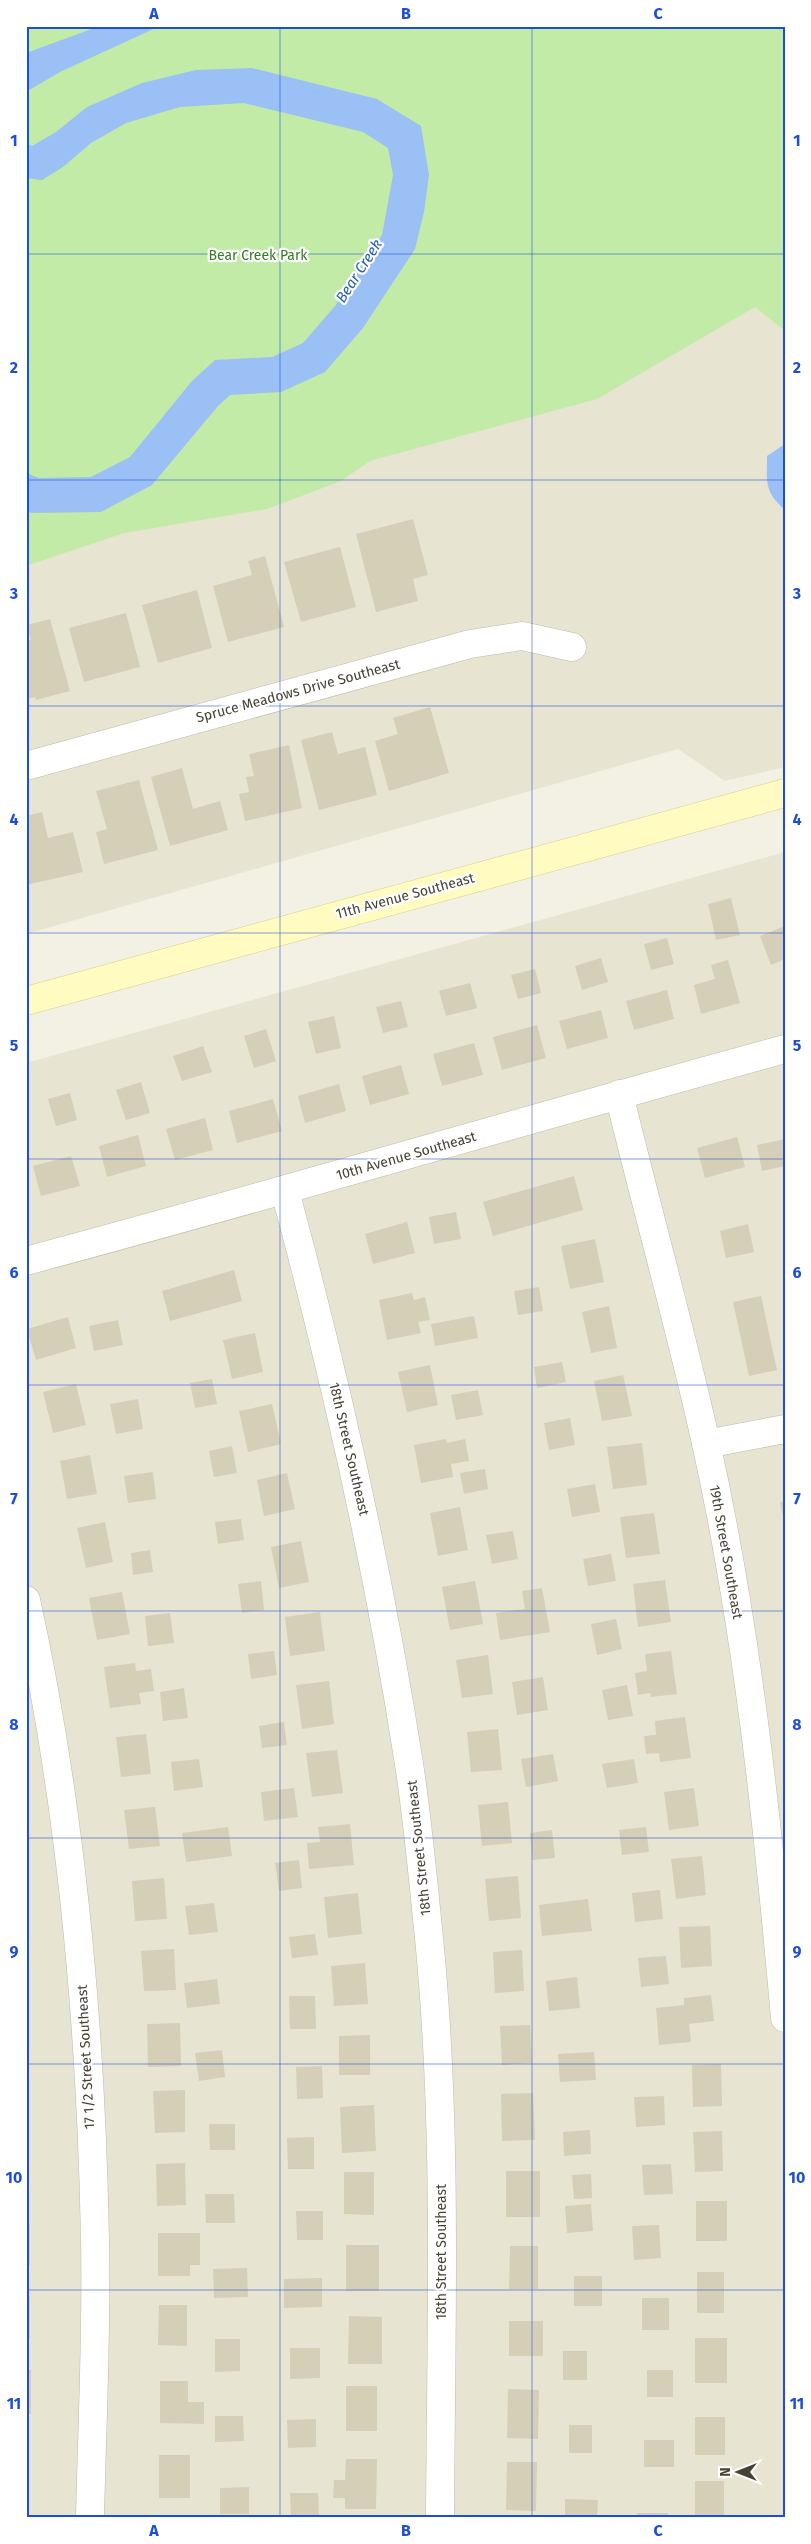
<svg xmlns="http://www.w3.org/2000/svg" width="811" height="2544" viewBox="0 0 811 2544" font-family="'Fira Sans',sans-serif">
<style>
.residential{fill:#e7e4d1}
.green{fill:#c2eba8}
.water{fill:#9ac0f5}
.building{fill:#d5cfb8}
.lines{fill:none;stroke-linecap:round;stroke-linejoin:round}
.minor-casing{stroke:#bfbba5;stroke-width:29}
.secondary-casing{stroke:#d6d08f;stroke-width:29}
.minor{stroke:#fff;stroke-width:28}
.secondary{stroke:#fffbc1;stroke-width:28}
.grid{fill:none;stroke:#1d4ed8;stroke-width:1;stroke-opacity:0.55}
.labels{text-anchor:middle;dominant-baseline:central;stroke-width:4.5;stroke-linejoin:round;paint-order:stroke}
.park-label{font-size:14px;fill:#357b22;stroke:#fff}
.street-label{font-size:14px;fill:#454133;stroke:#fff}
.water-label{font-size:15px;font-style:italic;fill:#2561b9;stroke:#fff}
.neatline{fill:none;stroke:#1d4ed8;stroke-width:2}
.grid-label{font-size:16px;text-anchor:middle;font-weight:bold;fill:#1d4ed8}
</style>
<rect width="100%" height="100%" fill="#f3f1e3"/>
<!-- residential -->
<g class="residential">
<path d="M785,289V767L725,781L678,749L26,934V556Z"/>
<path d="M785,852V2518H26V1063Z"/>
</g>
<!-- green -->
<path class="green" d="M26,26H785V331L755,307L597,399L370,461L341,481L267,509L124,533L26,566Z"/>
<!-- water -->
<g class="water">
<path d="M100,26H160L60,72L26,92V53Z"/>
<path d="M252,68L377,99L421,126L429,175L424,212L415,249L363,328L325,372L281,392L230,395L218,406L152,485L101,512L32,513L26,511V473L39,478L91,477L130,457L192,381L215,360L272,357L303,343L335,306L382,235L393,175L388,148L363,132L244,103L180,107L126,123L91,143L63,167L42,180L26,178V143L32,146L56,132L87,107L142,83L196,70Z"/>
<path d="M785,444V509H784C764,491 767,482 767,456Z"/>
</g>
<!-- building -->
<g class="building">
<path d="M413,519L428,575L413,579L418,601L376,612L356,534Z"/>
<path d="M340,547L356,607L301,622L284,562Z"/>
<path d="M265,556L284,627L228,642L213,586L252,575L248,561Z"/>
<path d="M197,590L212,648L158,663L142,605Z"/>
<path d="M126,613L140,667L84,682L69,628Z"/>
<path d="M50,619L70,691L36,700L35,697L26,699V641L31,640L27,625Z"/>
<path d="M430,707L449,773L389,791L375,741L398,734L393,718Z"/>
<path d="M332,732L338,754L365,747L377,795L319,810L301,740Z"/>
<path d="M289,745L302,808L245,821L239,794L249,792L246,777L254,776L249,754Z"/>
<path d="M182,768L193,809L220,801L228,830L170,846L151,777Z"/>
<path d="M139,780L158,850L104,864L96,832L107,829L96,791Z"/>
<path d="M42,812L48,838L73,832L83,872L26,885V816Z"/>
<path d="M731,898L740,935L716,940L708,904Z"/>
<path d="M785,926V959L771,965L760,936Z"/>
<path d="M667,938L674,964L651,970L644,944Z"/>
<path d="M601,958L608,982L582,990L575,966Z"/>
<path d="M728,960L740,1003L701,1014L694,985L715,979L711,965Z"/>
<path d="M535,969L541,993L518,999L511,975Z"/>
<path d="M470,983L477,1008L446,1016L439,991Z"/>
<path d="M667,990L674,1019L634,1030L626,1001Z"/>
<path d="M401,1001L408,1027L383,1033L376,1007Z"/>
<path d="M601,1010L608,1038L567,1049L559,1021Z"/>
<path d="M334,1016L341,1048L316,1054L308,1022Z"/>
<path d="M537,1025L546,1058L502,1070L493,1037Z"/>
<path d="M266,1029L276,1061L254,1068L244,1036Z"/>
<path d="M474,1043L483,1075L442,1086L433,1054Z"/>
<path d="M203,1046L212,1072L182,1081L173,1056Z"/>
<path d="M401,1065L409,1094L370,1105L362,1076Z"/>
<path d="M141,1082L150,1113L126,1120L116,1090Z"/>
<path d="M339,1084L346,1111L305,1123L298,1096Z"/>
<path d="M70,1093L77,1120L56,1126L48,1099Z"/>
<path d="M273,1099L282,1131L237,1143L229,1111Z"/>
<path d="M205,1118L213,1150L175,1160L166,1129Z"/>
<path d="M138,1135L146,1166L107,1177L99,1146Z"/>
<path d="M737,1137L745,1167L705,1178L697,1148Z"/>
<path d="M785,1139V1166L762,1171L757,1145Z"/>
<path d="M71,1156L80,1186L41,1196L33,1166Z"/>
<path d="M574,1176L583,1210L493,1236L483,1202Z"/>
<path d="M456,1212L461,1239L434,1244L429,1217Z"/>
<path d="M407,1222L415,1253L373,1264L365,1234Z"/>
<path d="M748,1224L754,1252L726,1258L720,1231Z"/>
<path d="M595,1239L604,1282L570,1289L561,1246Z"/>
<path d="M234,1270L242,1301L170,1321L162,1291Z"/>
<path d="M539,1287L543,1311L518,1315L514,1291Z"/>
<path d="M412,1293L414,1300L425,1297L430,1320L418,1322L421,1333L387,1340L379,1300Z"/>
<path d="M761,1296L777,1370L749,1376L733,1302Z"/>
<path d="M609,1306L617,1348L591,1353L582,1312Z"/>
<path d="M474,1316L478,1338L435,1346L431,1324Z"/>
<path d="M68,1317L76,1348L36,1360L27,1329Z"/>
<path d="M118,1320L123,1345L94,1351L89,1326Z"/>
<path d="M255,1333L263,1372L232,1379L223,1340Z"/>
<path d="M562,1362L566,1382L537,1388L534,1367Z"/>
<path d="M430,1365L438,1405L407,1412L398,1372Z"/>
<path d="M623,1375L632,1416L602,1421L594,1381Z"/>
<path d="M212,1379L217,1404L195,1408L190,1383Z"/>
<path d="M76,1384L86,1425L53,1433L43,1392Z"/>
<path d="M478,1390L483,1415L456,1420L451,1395Z"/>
<path d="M138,1399L143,1429L116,1434L110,1404Z"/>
<path d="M272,1404L281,1444L248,1452L239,1411Z"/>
<path d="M570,1418L575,1445L549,1450L544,1423Z"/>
<path d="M446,1439L447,1443L465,1439L469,1461L451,1464L453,1477L421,1483L414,1445Z"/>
<path d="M642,1443L647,1485L613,1489L607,1447Z"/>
<path d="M232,1446L237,1473L214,1477L209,1451Z"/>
<path d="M90,1455L97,1494L67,1499L60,1461Z"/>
<path d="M485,1469L488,1489L464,1494L460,1473Z"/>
<path d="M153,1472L156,1499L128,1503L124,1476Z"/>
<path d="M287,1473L295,1509L264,1516L257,1480Z"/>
<path d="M595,1484L600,1512L572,1517L567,1489Z"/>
<path d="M785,1501V1521H784L780,1502Z"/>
<path d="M460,1507L468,1550L438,1556L430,1513Z"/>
<path d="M654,1513L660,1554L626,1558L620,1517Z"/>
<path d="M241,1519L244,1540L218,1544L215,1522Z"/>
<path d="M105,1522L113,1562L86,1568L77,1528Z"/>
<path d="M513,1531L518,1559L492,1564L486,1535Z"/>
<path d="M301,1541L309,1582L279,1588L271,1547Z"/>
<path d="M150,1550L153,1572L133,1575L131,1553Z"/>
<path d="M611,1554L616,1581L588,1586L583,1559Z"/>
<path d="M665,1580L671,1622L638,1627L633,1584Z"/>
<path d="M261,1581L264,1610L242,1613L238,1584Z"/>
<path d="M475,1581L483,1624L450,1630L442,1587Z"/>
<path d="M542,1588L550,1632L500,1640L496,1613L525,1609L522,1591Z"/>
<path d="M122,1592L130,1634L97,1640L89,1598Z"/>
<path d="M320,1612L325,1651L290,1656L285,1617Z"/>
<path d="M170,1613L174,1643L148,1646L145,1616Z"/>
<path d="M616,1619L622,1649L597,1655L591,1624Z"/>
<path d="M274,1651L277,1675L251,1679L248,1654Z"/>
<path d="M671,1651L677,1694L651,1697L650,1693L638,1695L635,1673L647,1671L645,1654Z"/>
<path d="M488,1655L493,1694L462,1698L456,1660Z"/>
<path d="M135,1663L136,1671L151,1669L154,1691L139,1693L141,1704L110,1708L104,1667Z"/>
<path d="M543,1677L548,1710L517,1715L512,1682Z"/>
<path d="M329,1681L334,1724L302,1729L296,1685Z"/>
<path d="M627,1685L633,1716L608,1720L602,1690Z"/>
<path d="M184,1688L188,1718L163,1721L160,1692Z"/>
<path d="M685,1717L691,1758L660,1762L659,1753L646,1754L644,1736L656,1735L655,1721Z"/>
<path d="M284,1722L287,1745L262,1748L259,1726Z"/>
<path d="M498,1729L502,1770L471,1772L467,1732Z"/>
<path d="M146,1734L151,1774L121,1777L116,1737Z"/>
<path d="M337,1750L343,1793L312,1797L306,1753Z"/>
<path d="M553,1754L558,1781L526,1787L521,1759Z"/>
<path d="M199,1759L203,1787L174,1791L171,1762Z"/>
<path d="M634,1759L638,1783L607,1788L602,1764Z"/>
<path d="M294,1788L298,1817L264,1821L261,1792Z"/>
<path d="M694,1788L699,1826L669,1830L664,1792Z"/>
<path d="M508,1802L512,1843L482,1846L478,1805Z"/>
<path d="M155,1807L160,1846L129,1849L124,1810Z"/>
<path d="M350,1824L354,1865L309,1869L307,1843L320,1842L318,1827Z"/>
<path d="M228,1827L232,1856L186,1862L182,1833Z"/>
<path d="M646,1827L649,1852L622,1855L619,1830Z"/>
<path d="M552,1830L555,1858L532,1860L530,1833Z"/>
<path d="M702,1856L706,1895L676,1899L671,1859Z"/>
<path d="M299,1860L302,1888L279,1891L275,1863Z"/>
<path d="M518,1876L521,1918L489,1921L485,1879Z"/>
<path d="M164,1878L167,1919L135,1921L132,1881Z"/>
<path d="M660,1890L663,1919L635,1922L632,1893Z"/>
<path d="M358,1893L362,1934L328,1938L324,1897Z"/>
<path d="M588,1899L592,1931L542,1936L539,1905Z"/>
<path d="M214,1903L218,1932L189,1935L185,1906Z"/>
<path d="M710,1926L712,1966L681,1968L679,1927Z"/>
<path d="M315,1934L318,1955L292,1958L289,1937Z"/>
<path d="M174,1949L176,1990L144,1991L141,1951Z"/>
<path d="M522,1950L524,1991L495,1993L493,1952Z"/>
<path d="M666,1956L669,1984L641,1987L638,1958Z"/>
<path d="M365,1963L368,2004L334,2006L331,1966Z"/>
<path d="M577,1977L580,2008L549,2011L546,1981Z"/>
<path d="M217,1979L220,2004L187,2008L184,1983Z"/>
<path d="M711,1995L714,2021L689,2024L691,2042L659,2045L656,2008L684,2005V1998Z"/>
<path d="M289,1996H315L316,2029H290Z"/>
<path d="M180,2023L181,2066L148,2067L147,2024Z"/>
<path d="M530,2025L532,2063L502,2065L500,2026Z"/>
<path d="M370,2035V2075H339V2036Z"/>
<path d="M222,2050L225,2077L199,2081L195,2053Z"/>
<path d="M594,2052L596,2080L560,2082L558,2054Z"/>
<path d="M721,2064L722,2106L693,2107L692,2065Z"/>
<path d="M322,2066L323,2098L297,2099L296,2067Z"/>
<path d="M185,2090V2132L155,2133L153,2091Z"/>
<path d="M533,2093L535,2140L502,2141L501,2094Z"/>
<path d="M664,2096L665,2125L636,2127L634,2097Z"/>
<path d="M374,2105L376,2151L342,2153L340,2107Z"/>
<path d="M209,2124H235V2150H210Z"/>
<path d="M590,2130L591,2154L564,2156L563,2132Z"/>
<path d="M722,2131L723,2171L695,2172L693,2132Z"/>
<path d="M314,2137V2169H288L287,2138Z"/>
<path d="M185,2163L186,2205L157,2206L156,2164Z"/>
<path d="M671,2164L673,2194L644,2195L642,2165Z"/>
<rect x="506" y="2171" width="34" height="46"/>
<path d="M344,2172H374V2215L344,2214Z"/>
<path d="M591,2174L592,2198L574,2199L572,2175Z"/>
<path d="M205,2194H234L235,2223H206Z"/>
<rect x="696" y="2201" width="31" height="40"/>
<path d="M591,2204L593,2231L567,2233L565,2206Z"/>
<path d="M296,2211H323V2240H297Z"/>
<rect x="26" y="2224" width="4" height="41"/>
<path d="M659,2225L661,2258L634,2260L632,2226Z"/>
<path d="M158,2233H200V2265H190V2276H158Z"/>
<rect x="346" y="2245" width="33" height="46"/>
<path d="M510,2246H538V2289H509Z"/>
<path d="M247,2268L248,2297L214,2298L213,2269Z"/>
<rect x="697" y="2272" width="27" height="41"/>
<rect x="574" y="2276" width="28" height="30"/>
<path d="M322,2278V2307L284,2308V2279Z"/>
<rect x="26" y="2296" width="4" height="42"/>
<rect x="642" y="2298" width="27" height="32"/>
<path d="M159,2305H187V2346L158,2345Z"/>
<path d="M349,2316L382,2317V2364H348Z"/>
<rect x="509" y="2321" width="34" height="35"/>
<rect x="695" y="2338" width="32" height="45"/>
<path d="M215,2339H240V2371L215,2372Z"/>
<path d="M290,2348H320V2378L290,2379Z"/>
<rect x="563" y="2351" width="24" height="29"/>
<rect x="26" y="2370" width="5" height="44"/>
<rect x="647" y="2370" width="26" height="27"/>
<path d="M160,2381H188V2402H204V2424L160,2423Z"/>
<rect x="346" y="2386" width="31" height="45"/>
<path d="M508,2389L539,2390L538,2439L507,2438Z"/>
<path d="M215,2416H243L244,2441L215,2442Z"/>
<rect x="695" y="2417" width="30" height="38"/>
<path d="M316,2419V2447L288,2448L287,2420Z"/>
<rect x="569" y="2425" width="23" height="28"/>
<rect x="644" y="2440" width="30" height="27"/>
<rect x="159" y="2455" width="31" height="43"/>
<path d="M346,2459H377L376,2509H345V2498H333L334,2480H345Z"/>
<path d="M507,2462H537L536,2511L506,2510Z"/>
<rect x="695" y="2481" width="29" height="37"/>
<path d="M249,2487V2514H220V2488Z"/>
<path d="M290,2493H318L319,2518H291Z"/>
<path d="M565,2499L598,2500L597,2518H565Z"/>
<rect x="637" y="2513" width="31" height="5"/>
</g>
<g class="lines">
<!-- minor casing -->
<g class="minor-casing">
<g id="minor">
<path d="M26,766L470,644L522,636L572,647"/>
<path d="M619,1094C647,1210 680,1326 706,1443C748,1632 768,1826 785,2018"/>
<path d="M285,1191C336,1380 379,1571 409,1764C418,1822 423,1880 429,1938C448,2130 441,2325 440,2518"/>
<path d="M26,1261C280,1193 531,1118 785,1049"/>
<path d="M706,1444L785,1429"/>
<path d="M26,1600C72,1809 91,2026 95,2240C97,2332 92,2425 90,2518"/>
</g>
</g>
<!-- secondary casing -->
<g class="secondary-casing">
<path id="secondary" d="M26,1001L785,793"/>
</g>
<!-- minor -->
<use href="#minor" class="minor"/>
<!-- secondary -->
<use href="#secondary" class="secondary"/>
</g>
<!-- grid -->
<path class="grid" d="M280,26V2518M532,26V2518M26,254H785M26,480H785M26,706H785M26,933H785M26,1159H785M26,1385H785M26,1611H785M26,1838H785M26,2064H785M26,2290H785"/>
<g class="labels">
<!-- park labels -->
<g class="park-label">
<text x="258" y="255">Bear Creek Park</text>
</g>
<!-- street labels -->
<g class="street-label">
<text transform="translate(298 691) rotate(-15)">Spruce Meadows Drive Southeast</text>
<text transform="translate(405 896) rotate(-15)">11th Avenue Southeast</text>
<text transform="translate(406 1156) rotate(-16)">10th Avenue Southeast</text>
<text transform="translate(349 1449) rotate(77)">18th Street Southeast</text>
<text transform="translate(726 1552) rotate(80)">19th Street Southeast</text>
<text transform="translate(419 1848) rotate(-96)">18th Street Southeast</text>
<text transform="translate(86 2057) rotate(-93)">17 1/2 Street Southeast</text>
<text transform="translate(441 2252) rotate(-90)">18th Street Southeast</text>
</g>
<!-- water labels -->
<g class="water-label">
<text transform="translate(359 271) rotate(-57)">Bear Creek</text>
</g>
</g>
<!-- border -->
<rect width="811" height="2544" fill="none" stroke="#ffffff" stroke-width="55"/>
<!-- north arrow -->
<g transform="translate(738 2472) rotate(270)" stroke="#ffffff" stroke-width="4" paint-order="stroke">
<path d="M0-4L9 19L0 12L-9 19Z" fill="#454133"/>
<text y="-8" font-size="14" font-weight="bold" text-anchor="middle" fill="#454133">N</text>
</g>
<rect x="28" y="28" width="756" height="2488" class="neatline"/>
<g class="grid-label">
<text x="154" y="19">A</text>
<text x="406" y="19">B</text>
<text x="658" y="19">C</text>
<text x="14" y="146">1</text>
<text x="797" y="146">1</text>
<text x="14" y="373">2</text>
<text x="797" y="373">2</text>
<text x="14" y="599">3</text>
<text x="797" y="599">3</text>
<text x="14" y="825">4</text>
<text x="797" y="825">4</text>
<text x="14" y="1051">5</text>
<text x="797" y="1051">5</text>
<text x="14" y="1278">6</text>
<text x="797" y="1278">6</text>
<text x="14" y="1504">7</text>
<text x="797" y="1504">7</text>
<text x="14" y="1730">8</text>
<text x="797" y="1730">8</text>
<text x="14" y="1957">9</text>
<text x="797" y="1957">9</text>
<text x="14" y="2183">10</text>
<text x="797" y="2183">10</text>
<text x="14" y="2409">11</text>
<text x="797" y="2409">11</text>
<text x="154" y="2536">A</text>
<text x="406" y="2536">B</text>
<text x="658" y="2536">C</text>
</g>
</svg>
